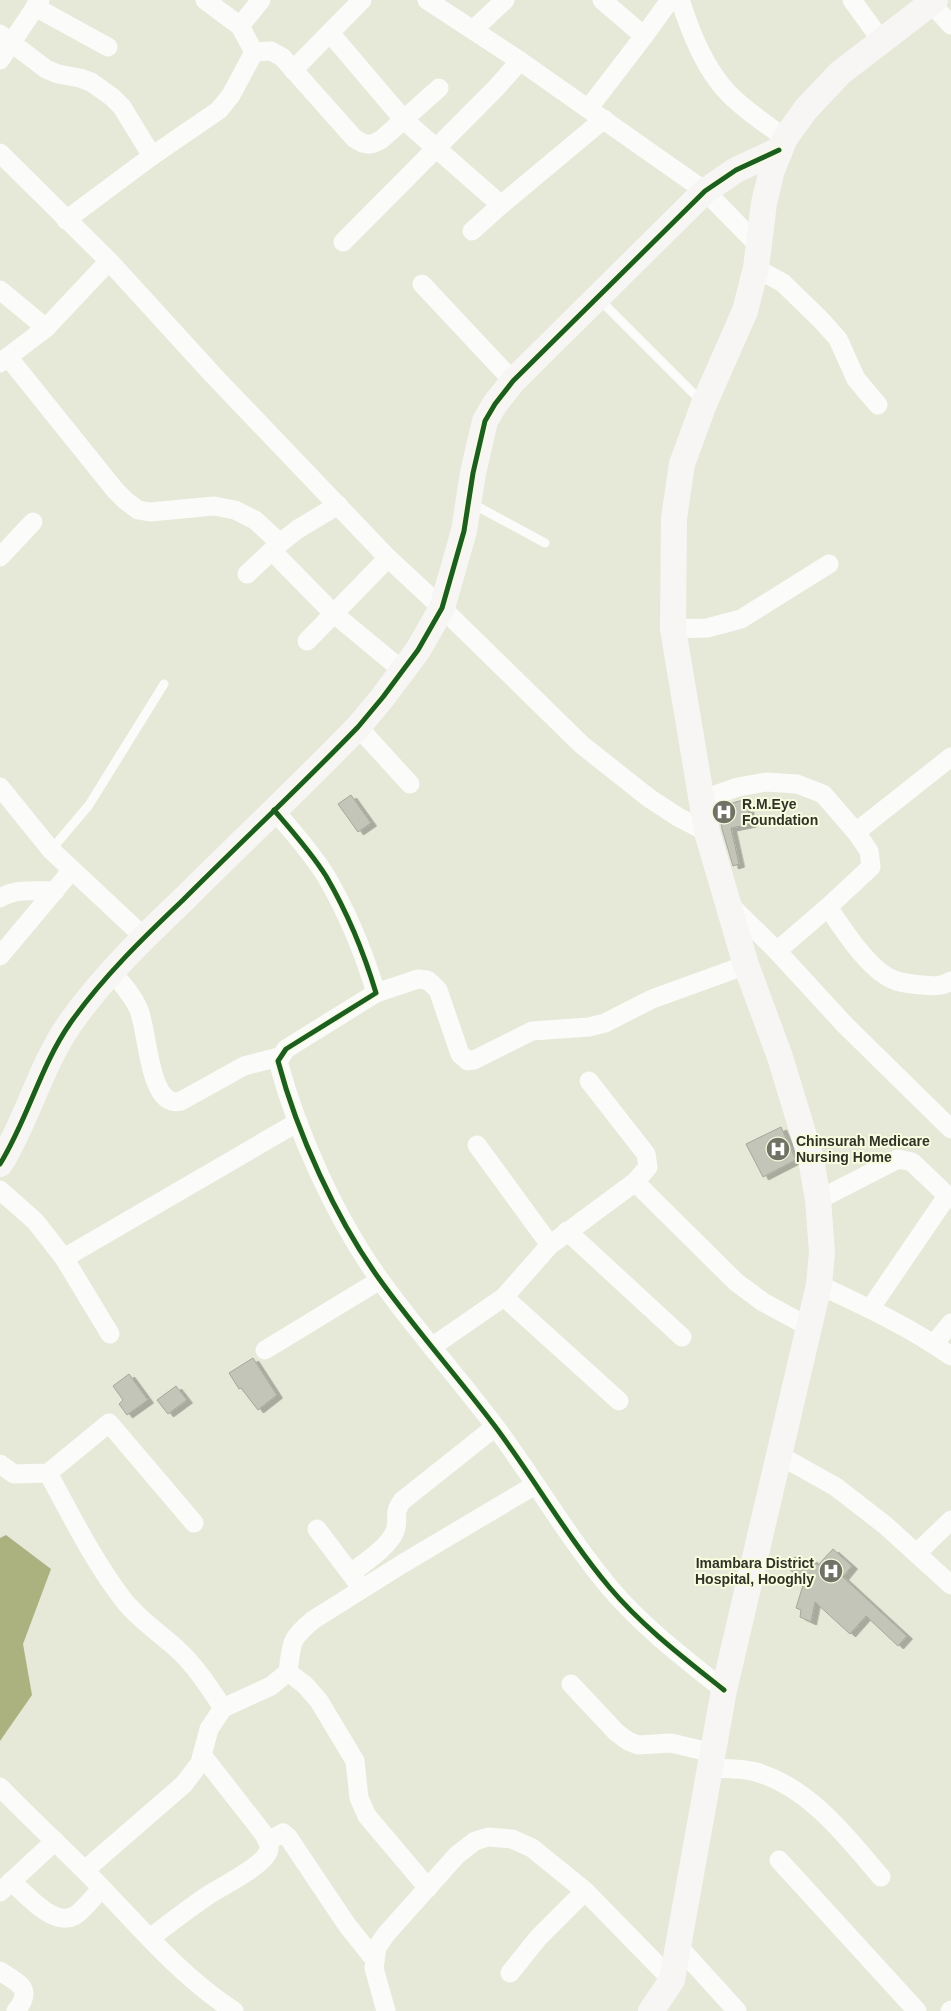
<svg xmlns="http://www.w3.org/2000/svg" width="951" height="2011" viewBox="0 0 951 2011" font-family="Arial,sans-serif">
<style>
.water{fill:#acb27f}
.building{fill:#c3c5b9;stroke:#a5a79a;filter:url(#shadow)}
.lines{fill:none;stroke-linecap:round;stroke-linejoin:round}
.lane{stroke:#fbfcf9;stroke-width:9}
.street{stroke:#fbfcf9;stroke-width:19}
.secondary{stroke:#f8f6f5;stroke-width:26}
.cycleway-casing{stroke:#f7fcdf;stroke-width:8}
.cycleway{stroke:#1b5e20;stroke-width:5}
.labels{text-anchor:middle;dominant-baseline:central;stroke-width:4;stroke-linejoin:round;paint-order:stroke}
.poi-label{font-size:14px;font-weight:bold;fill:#303227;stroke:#f7fcdf;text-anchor:start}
</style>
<defs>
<filter id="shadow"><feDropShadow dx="5.5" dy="3" stdDeviation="0" flood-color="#0004"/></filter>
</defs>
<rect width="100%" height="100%" fill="#e6e8d8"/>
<!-- water -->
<path class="water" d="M6,1535L51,1569L23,1644L32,1695L0,1741V1538Z"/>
<!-- building -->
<g class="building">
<path d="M351,795L371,823L358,832L338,804Z"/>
<path d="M743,800L745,810L748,809L751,824L731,828L739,864L733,866L722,829L718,807Z"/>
<path d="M781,1127L796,1160L763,1177L746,1144Z"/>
<path d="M253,1358L277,1395L258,1410L241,1388L239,1389L229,1373Z"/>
<path d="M129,1374L148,1400L127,1415L119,1404L123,1400L113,1386Z"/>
<path d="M176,1386L187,1400L168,1414L157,1400Z"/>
<path d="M833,1549L852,1566L843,1577L907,1636L898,1646L866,1616L850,1634L815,1602L811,1622L800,1617L801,1610L796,1608L804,1582L786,1566L795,1557L805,1566L811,1559L818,1565Z"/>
</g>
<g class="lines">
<!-- lane -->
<g class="lane">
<path d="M598,298L702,402"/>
<path d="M471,503L545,543"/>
<path d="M51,850L89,805L164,684"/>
</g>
<!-- street -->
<g class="street">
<path d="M427,0L520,61L705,191L759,246"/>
<path d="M602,0L644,36"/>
<path d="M680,0C691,33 705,70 730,95C746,111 766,124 785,138"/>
<path d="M852,0L881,40"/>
<path d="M931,3L951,25"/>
<path d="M35,7L108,47"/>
<path d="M240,26L261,0"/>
<path d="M473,30L505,0"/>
<path d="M330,33L404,120L501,205"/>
<path d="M0,34L46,69L58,74L80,78L91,82L112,97L122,107L152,156"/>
<path d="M254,52L271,51L282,57L354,138C365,146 371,146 382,139L439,88"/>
<path d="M0,60L40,0"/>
<path d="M293,70L362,0"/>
<path d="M588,109L644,36L670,0"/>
<path d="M0,153L109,261L214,376L388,558L442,608L582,745L649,798L678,817L707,832"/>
<path d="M66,220L152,156L219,110L231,95L254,52L240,26L205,0"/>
<path d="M472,231L501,205L604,119"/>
<path d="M343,242L496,88L520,61"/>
<path d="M756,268L783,283L821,320L838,339L856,379L878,405"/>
<path d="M422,284L513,381"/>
<path d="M0,290L46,328"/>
<path d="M8,357L115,490L126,501L138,510L150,512L214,506L235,510L255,520L280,543"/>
<path d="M0,363L46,328L109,261"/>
<path d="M272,551L333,613L403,671"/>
<path d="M0,557L33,522"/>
<path d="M247,574L280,543L298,529L338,505"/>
<path d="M673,629L707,628L741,619L829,564"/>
<path d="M307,641L388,558"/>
<path d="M358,727L410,784"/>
<path d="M0,787L51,850L144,937"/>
<path d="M701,800L738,787L766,782L797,784L823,794L856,832L951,757"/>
<path d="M274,810C292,831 311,852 326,876C347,912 364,953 376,993L286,1049L278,1061C297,1133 336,1219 380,1280C416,1330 457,1376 494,1425C534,1478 567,1537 610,1588C643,1627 684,1658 724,1690"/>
<path d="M0,898C16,888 36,891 55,891"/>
<path d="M729,904L777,951L845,1025L951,1129"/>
<path d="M828,907C842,928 866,965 888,977C897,983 911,984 921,985C932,986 942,987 951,981"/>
<path d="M777,951L828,907L871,867L869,851L856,832"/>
<path d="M0,956L72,870"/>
<path d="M112,972C122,984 133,995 139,1010C147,1031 149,1090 169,1100C173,1102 177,1102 181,1101L244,1066L279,1057"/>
<path d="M376,993L418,979L427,980L432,984L438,990L460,1054L468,1061L474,1060L532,1031L589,1027L605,1023L652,999L746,965"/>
<path d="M589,1081L646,1154L648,1167L635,1182"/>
<path d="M477,1145L550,1245"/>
<path d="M0,1190L35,1221L64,1258L110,1334"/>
<path d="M818,1200L898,1159L912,1162L951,1199"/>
<path d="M567,1231L682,1337"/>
<path d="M64,1258L298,1122"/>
<path d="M819,1285C864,1306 910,1327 951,1356"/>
<path d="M504,1297L619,1401"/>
<path d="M870,1309L947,1196"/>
<path d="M934,1344L951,1323"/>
<path d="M433,1346L504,1297L550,1245L635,1182L736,1282L763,1302L809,1327"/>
<path d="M265,1350L380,1280"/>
<path d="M779,1455L836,1487L885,1525L951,1585"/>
<path d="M0,1464L14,1474L48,1473L109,1423L194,1523"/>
<path d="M48,1473C71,1515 93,1560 122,1598C137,1618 158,1632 176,1648C195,1665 209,1687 223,1708"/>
<path d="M317,1529L357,1582"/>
<path d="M917,1553L951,1520"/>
<path d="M351,1573C364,1563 389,1547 395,1531C400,1518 392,1515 402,1501L495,1427"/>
<path d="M288,1672L305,1685L319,1701L355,1761L359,1798L367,1816L428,1888"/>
<path d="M571,1684L616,1732L628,1741L638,1745L671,1743L713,1753"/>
<path d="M710,1768C724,1769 742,1768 756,1772C810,1788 846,1836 881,1877"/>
<path d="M0,1787C33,1821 68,1853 100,1886C143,1931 182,1977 234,2011"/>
<path d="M268,1841L283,1833L288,1837L347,1925L375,1960"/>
<path d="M779,1860L917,2011"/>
<path d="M85,1870L184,1784L200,1763L209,1729L223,1708L271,1686L288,1672C292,1643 289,1640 313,1620L402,1564L535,1485"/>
<path d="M11,1881C26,1894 53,1927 74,1916C82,1912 95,1895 102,1888"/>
<path d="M0,1892L55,1841"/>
<path d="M150,1938C170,1923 189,1908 210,1894C224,1885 259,1868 267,1854C272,1847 267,1840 263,1833L202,1755"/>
<path d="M679,1947L737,2011"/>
<path d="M0,1971C19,1984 34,1988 16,2011"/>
<path d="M510,1973L538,1938L585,1891"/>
<path d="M386,2011L374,1968L377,1947L387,1933L457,1855L475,1841L488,1837L512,1839L532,1848L585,1891L672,1980"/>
<path d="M950,2011L951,2010"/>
</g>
<!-- secondary -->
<g class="secondary">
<path d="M0,1164C28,1119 40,1066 71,1022C103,977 143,938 183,900C241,842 301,786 358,727L383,697L418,650L442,608L464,531L473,473L485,421L495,404L513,381L705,191L736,170L779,150"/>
<path d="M651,2011L672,1980L724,1690L809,1327L819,1285L822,1252L818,1200L811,1159L780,1057L746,965L707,832L673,629L674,518L682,464L704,404L745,311L756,268L764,203L772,170L785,138L806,109L840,73L935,0"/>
</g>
<!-- cycleway casing -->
<g class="cycleway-casing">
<g id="cycleway">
<path d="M274,810C292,831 311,852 326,876C347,912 364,953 376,993L286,1049L278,1061C297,1133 336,1219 380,1280C416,1330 457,1376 494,1425C534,1478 567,1537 610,1588C643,1627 684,1658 724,1690"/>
<path d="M0,1164C28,1119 40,1066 71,1022C103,977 143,938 183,900C241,842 301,786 358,727L383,697L418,650L442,608L464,531L473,473L485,421L495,404L513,381L705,191L736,170L779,150"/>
</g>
</g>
<!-- cycleway -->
<use href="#cycleway" class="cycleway"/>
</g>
<!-- icons -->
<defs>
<g id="hospital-disc" transform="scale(1.25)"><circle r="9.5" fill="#707265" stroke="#f7fcdf"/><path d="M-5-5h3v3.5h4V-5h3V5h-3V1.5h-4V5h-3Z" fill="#fff"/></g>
</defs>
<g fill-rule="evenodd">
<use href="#hospital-disc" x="724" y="812"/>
<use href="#hospital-disc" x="778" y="1149"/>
<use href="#hospital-disc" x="831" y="1571"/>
</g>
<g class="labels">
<!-- poi labels -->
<g class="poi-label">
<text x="742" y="804">R.M.Eye<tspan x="742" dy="16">Foundation</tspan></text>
<text x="796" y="1141">Chinsurah Medicare<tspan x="796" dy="16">Nursing Home</tspan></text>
<text x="814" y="1563" text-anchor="end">Imambara District<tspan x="814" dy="16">Hospital, Hooghly</tspan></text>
</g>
</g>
</svg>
